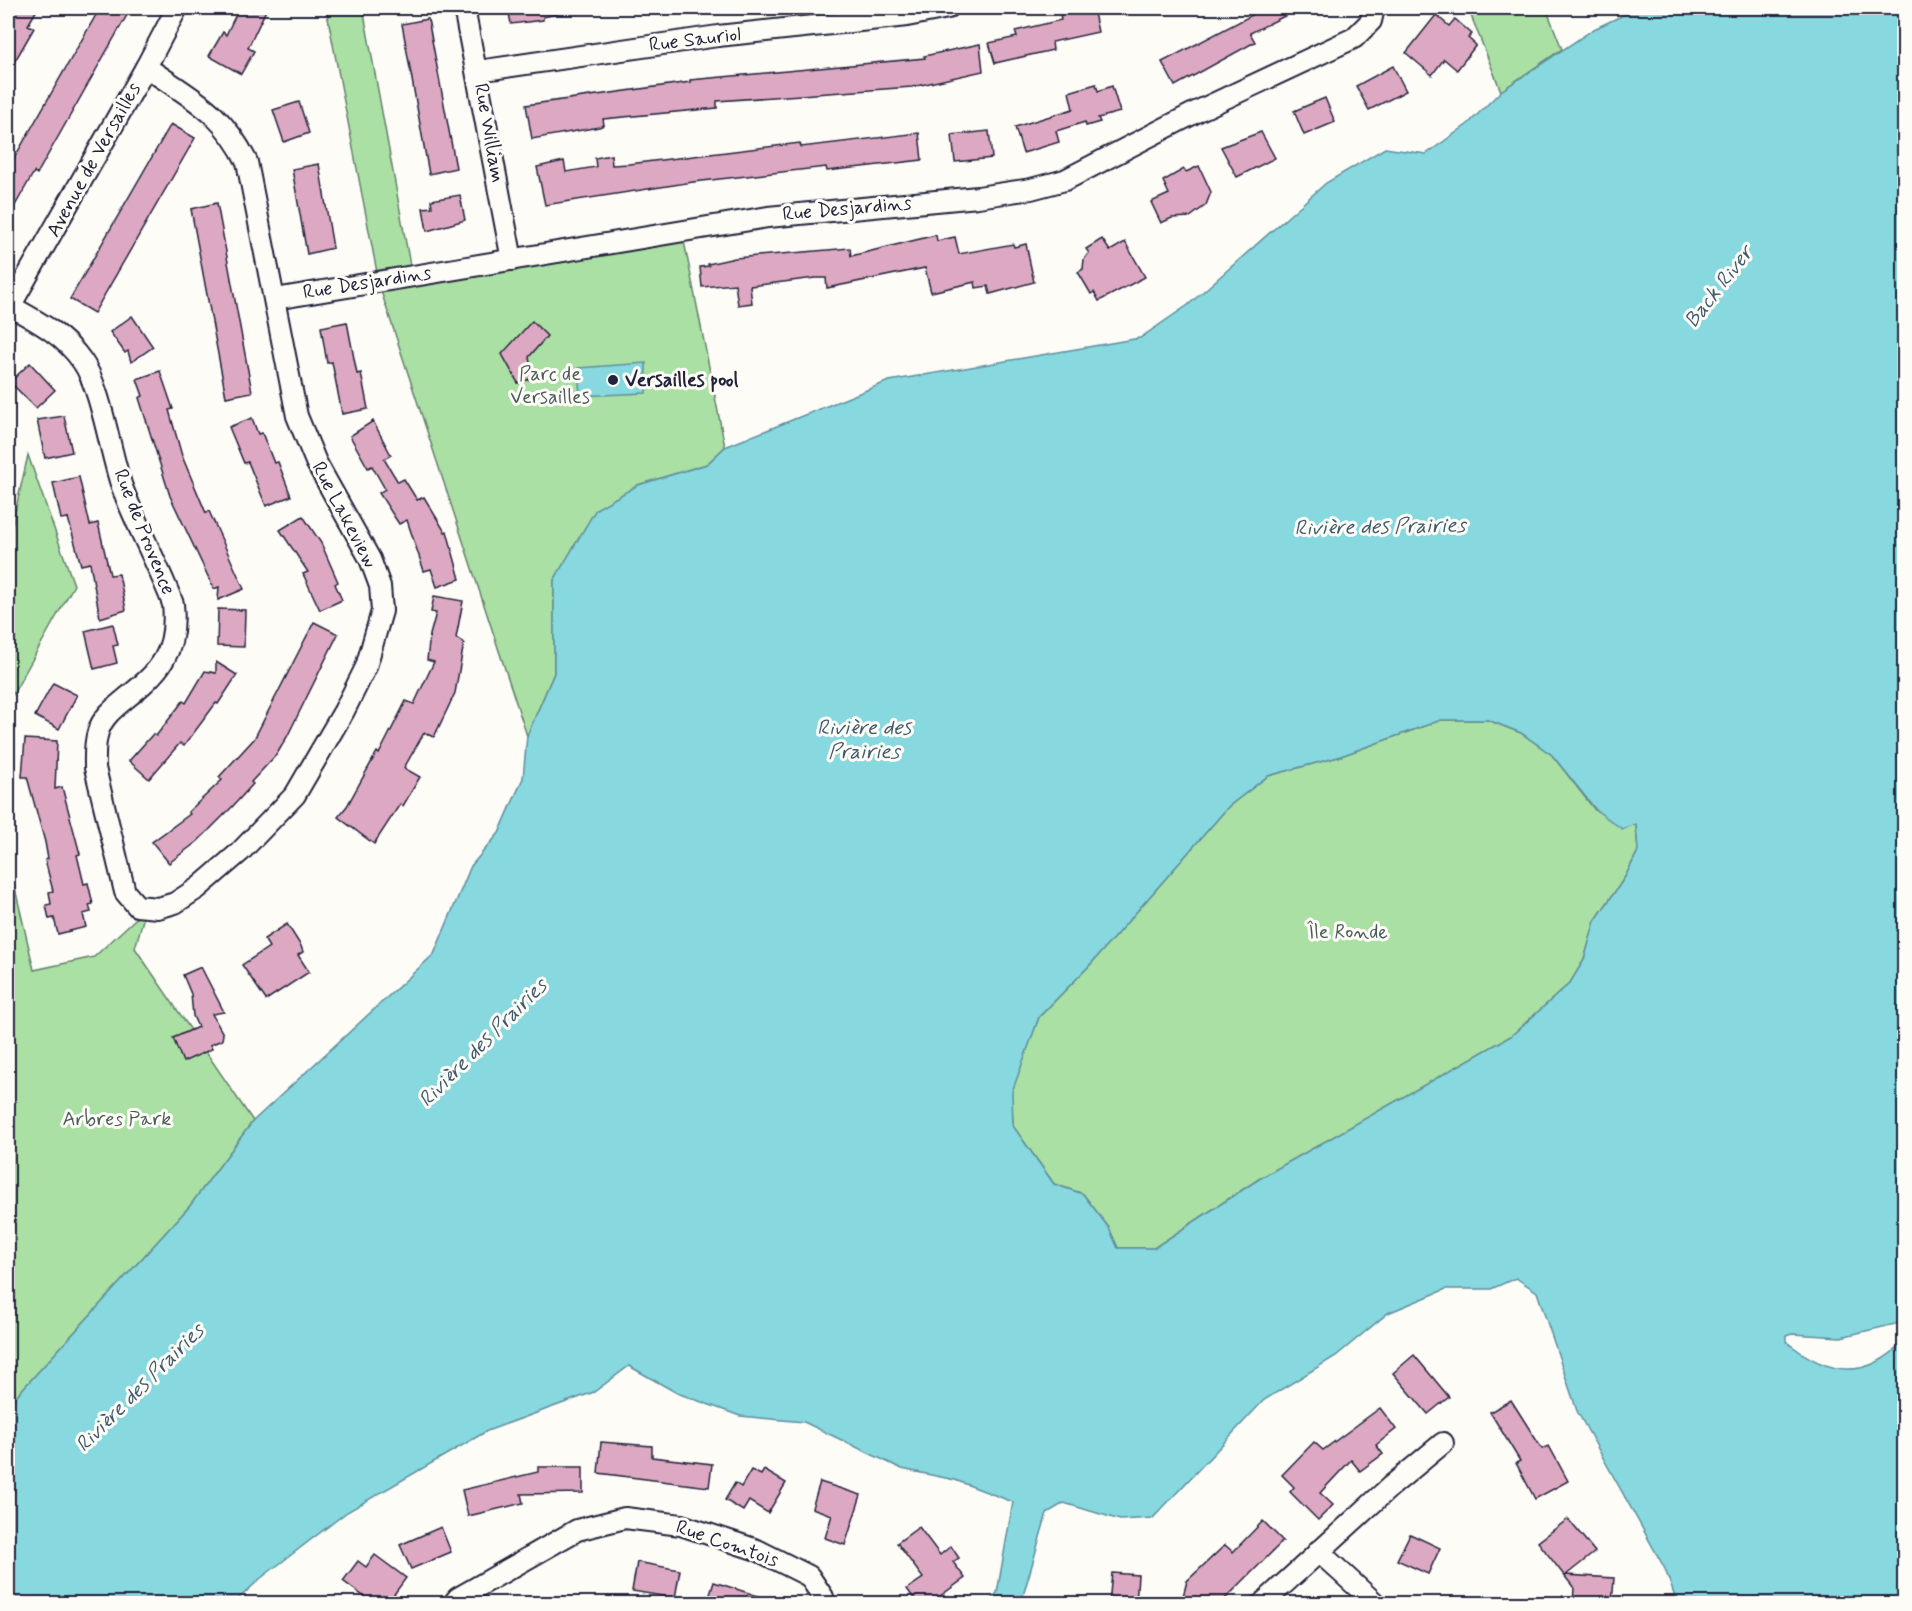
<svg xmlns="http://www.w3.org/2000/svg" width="1912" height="1611" viewBox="0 0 1912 1611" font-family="Mynerve,sans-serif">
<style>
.green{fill:#aae0a3;stroke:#66816f;stroke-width:1.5}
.water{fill:#87d8df;stroke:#5f8f9d;stroke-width:1.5;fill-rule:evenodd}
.building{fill:#dda8c2;stroke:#22223b;stroke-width:1.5}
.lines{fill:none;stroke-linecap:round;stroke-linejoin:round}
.minor-casing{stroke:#22223b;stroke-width:24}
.minor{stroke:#fdfcf7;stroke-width:20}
.poi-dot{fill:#22223b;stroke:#fdfcf7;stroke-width:2}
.labels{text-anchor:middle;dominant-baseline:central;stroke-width:6;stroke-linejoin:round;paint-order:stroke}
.street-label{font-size:20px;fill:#22223b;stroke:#fdfcf7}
.park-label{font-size:20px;fill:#4b5b5a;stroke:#fdfcf7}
.poi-label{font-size:20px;font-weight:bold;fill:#22223b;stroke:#fdfcf7;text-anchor:start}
.water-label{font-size:21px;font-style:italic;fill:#40596c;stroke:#fdfcf7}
</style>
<rect width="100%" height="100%" fill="#fdfcf7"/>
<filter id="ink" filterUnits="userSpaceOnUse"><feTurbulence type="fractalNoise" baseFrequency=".0167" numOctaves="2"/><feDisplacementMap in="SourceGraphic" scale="12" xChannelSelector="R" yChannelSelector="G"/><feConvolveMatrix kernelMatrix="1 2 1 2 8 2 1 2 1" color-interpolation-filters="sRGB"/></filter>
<g filter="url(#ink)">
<!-- green -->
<g class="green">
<path d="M326,8H363L412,276L682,231L725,447L707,464L638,485L554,580V673L527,736L380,288Z"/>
<path d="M1468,8H1546L1562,49L1501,91Z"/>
<path d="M28,455L74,585L8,703V543Z"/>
<path d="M1441,720H1488L1521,733L1552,755L1595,810L1636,824L1638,851L1625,877L1595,921L1584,960L1570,983L1511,1036L1259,1179L1154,1248H1118L1109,1228L1083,1194L1054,1184L1013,1126L1011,1092L1039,1017L1089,966L1229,806L1268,776L1338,757Z"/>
<path d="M8,858L34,970L94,957L146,909L135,948L253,1121L189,1207L8,1405Z"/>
</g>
<!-- water -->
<g class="water">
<path d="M1638,8H1904V1322L1841,1337L1792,1334L1786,1336V1341C1826,1375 1866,1382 1904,1341V1603H1677L1665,1569L1577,1411L1537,1292L1516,1278L1491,1289H1446L1388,1313L1336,1356L1264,1400L1153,1518L1120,1520L1064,1503L1047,1513L1021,1603H987L997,1593L1013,1502L955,1480L902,1469L804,1422L740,1416L677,1393L629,1366L594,1392L487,1431L347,1512L261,1578L234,1603H8V1405L189,1207L253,1121L434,954L471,866L499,833L523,778L527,736L554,673V580L596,509L638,485L707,464L725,447L889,381L1140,338L1188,305L1326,183L1385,148L1426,154L1468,124L1501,91L1594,29ZM1441,720H1488L1521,733L1552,755L1596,810L1622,829L1636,824L1638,851L1625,877L1595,921L1584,960L1570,983L1511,1036L1259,1179L1154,1248H1118L1109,1228L1083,1194L1054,1184L1013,1126L1012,1092L1039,1017L1089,966L1229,806L1268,776L1338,757Z"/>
<path d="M646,363V393L580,396L578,368Z"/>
</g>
<!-- building -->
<g class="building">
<path d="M15,8H38L28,25L34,28L8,73V20Z"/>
<path d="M100,8H131L37,174L34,172L8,218V169Z"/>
<path d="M239,8H267L248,48L254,51L241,74L209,56L223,32L226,35Z"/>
<path d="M508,8H558V14L543,17V20L511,24Z"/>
<path d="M1085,8H1093L1098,32L1052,42L1053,50L995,63L989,43L1017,37L1015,31L1061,20L1060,13Z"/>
<path d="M1254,8H1301L1250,33L1255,42L1175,86L1162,62L1256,13Z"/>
<path d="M1436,15L1449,26L1455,19L1472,34L1468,38L1476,45L1457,70L1444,59L1432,75L1406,53Z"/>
<path d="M428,19L456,168L429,174L402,24Z"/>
<path d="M980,44L983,71L912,87L717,101V108L603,119L604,125L599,127L532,139L526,105L690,82V80L925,58L924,56Z"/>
<path d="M1393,66L1406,91L1369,110L1356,86Z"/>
<path d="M1096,84L1098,91L1112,86L1120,112L1098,118L1100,122L1086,126L1085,122L1056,131L1059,142L1023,153L1015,127L1073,109L1069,92Z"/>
<path d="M1325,98L1335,122L1304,135L1294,111Z"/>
<path d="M299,102L309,133L284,142L273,110Z"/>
<path d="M171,124L195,138L94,313L70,299Z"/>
<path d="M989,131L992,158L955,162L952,135Z"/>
<path d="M1261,132L1275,158L1237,177L1221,147Z"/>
<path d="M919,133L922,160L827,171L826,167L693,182L545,205L537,167L564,161L566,172L596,167L595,158L611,155L612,165L629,164L800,143L801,147Z"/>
<path d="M319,164L333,248L307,254L292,169Z"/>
<path d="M1199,166L1211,192L1206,205L1190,217L1172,218L1161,223L1151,202L1169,194L1163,181L1184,169L1186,172Z"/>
<path d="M460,195L465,220L427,231L423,208L432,207L431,200Z"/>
<path d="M217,203L252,392L226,397L191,209Z"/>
<path d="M936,235L937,241L955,237L959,254L1013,244L1014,247L1026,244L1034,282L990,294L988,286L976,288L975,282L931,292L925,268L827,288L826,278H815L750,286L752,303L738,305L735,284L702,287L700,267L709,266L708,264L735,258L850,248L851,256Z"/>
<path d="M1102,239L1110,251L1125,242L1145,277L1099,301L1094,292L1091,294L1078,272L1083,269L1084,259L1089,253L1086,249Z"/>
<path d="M132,316L153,347L131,362L128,351L125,353L110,332Z"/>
<path d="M532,321L547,336L529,357L533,378L518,383L502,354Z"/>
<path d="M347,322L357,374L361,373L368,409L342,414L332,362L327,363L321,327Z"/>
<path d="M30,363L55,390L36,408L10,382Z"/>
<path d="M160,371L173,409L169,410L182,456L206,513L209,511L244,589L218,600L219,587L214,589L170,496L139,398L143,396L137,379Z"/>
<path d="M64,416L72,452L45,458L37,420Z"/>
<path d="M252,418L258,434L262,433L274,463L278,462L291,496L266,506L248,462L244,463L229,427Z"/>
<path d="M373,421L391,455L384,459L398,482L404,479L417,500L424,497L445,532L447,531L460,579L437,587L431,569L424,571L407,520L399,524L379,493L385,489L372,466L368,468L350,436Z"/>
<path d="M79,477L90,525L98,523L110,575L119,574L126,610L100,618L90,563L81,565L68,518L61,519L53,483Z"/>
<path d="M303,516L321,543L338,582L335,584L342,600L320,610L303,574L308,572L280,530Z"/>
<path d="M434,596L463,601L456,638L464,643L455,693L434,737L424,733L404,768L420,777L403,806L400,804L374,844L338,817L347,806L377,752L379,754L406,701L414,704L434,662L427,660L430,635L436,613L431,612Z"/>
<path d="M218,609L245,610L244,647L217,646Z"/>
<path d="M314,622L338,634L287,737L277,754L251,782L253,784L233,806L198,841L169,863L152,842L190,814L188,812L222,780L219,777L254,739Z"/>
<path d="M113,624L118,645L113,646L117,663L94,669L85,631Z"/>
<path d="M216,662L237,675L218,704L216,703L184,746L180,743L149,779L129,761L153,734L156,736L183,701L186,703L205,671L216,673Z"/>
<path d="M53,683L77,695L59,729L35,716Z"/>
<path d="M25,739L57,741L55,789L62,787L80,854L77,855L84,884L88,883L93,904L89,905L91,912L83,914L86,927L58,934L54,918L49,919L46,905L51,904L49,892L53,891L45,860L48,859L45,842L27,777H22Z"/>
<path d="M287,924L301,946L303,952L298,955L309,972L266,1000L242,965L269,947L264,939Z"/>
<path d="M201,967L224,1012L212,1014L223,1034L222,1040L210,1045L212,1049L183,1062L173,1038L198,1027L193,1016L191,994L183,975Z"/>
<path d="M1414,1355L1449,1397L1428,1414L1393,1373Z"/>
<path d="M1511,1400L1542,1449L1549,1446L1568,1481L1535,1499L1516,1463L1520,1461L1490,1412Z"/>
<path d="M1380,1408L1396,1429L1376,1445L1383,1454L1360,1471L1351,1460L1320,1493L1333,1505L1318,1520L1290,1492L1294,1487L1282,1475L1314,1442L1323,1450Z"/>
<path d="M601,1442L652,1446V1457L712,1464L709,1487L598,1473Z"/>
<path d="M538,1467H583V1493L521,1494L523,1503L468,1516L462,1490L538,1472Z"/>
<path d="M751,1470L761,1475L764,1470L786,1483L768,1513L749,1501L743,1511L725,1500L735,1483L741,1487Z"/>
<path d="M820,1482L861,1495L845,1545L825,1538L832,1515L812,1508Z"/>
<path d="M1568,1519L1595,1552L1566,1575L1614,1578L1612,1604H1573L1574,1588L1538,1542Z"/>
<path d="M1263,1521L1283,1541L1220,1604H1181L1187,1581L1225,1545L1233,1552Z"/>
<path d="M441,1527L451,1552L411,1569L400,1545Z"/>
<path d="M919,1527L940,1555L951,1546L959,1558L953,1562L965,1578L929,1604H918L907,1589L923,1578L897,1543Z"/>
<path d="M1410,1534L1440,1548L1428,1574L1397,1560Z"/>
<path d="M375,1555L406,1578L387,1604H374L343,1581L358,1561L366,1567Z"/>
<path d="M637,1562L680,1570L675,1598L632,1591Z"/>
<path d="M1112,1573L1138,1575L1136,1604H1109Z"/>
<path d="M714,1582L771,1600V1604H707Z"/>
</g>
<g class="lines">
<!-- minor casing -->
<g class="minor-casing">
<g id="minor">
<path d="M464,8L512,260"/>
<path d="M478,71L718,36L907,16L948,8"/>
<path d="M275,299L768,217L978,197L1031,189L1065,180L1198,111L1354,38L1371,21L1374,8"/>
<path d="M10,306C37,321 64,335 82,361C101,387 110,453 122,487C137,527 158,564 173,604C178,653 160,671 124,700C113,709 102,718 98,732C94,744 95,756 95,768L125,892L137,906L158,908L175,903L198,888L240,852L295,795L344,711L366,667L382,611L380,586L370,559L316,462L297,416L247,162C222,111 191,98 146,67"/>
<path d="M8,310L146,67L177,8"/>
<path d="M1318,1551L1376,1604"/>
<path d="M453,1604L458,1598L577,1530L625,1518L681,1525L757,1550L809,1576L823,1597L821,1604"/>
<path d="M1262,1604L1390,1487L1443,1443"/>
</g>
</g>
<!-- minor -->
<use href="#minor" class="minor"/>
</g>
</g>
<!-- markers -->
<circle class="poi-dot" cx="613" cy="380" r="6"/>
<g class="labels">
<!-- street labels -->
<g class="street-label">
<text transform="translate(695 40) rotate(-7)">Rue Sauriol</text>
<text transform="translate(489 133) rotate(80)">Rue William</text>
<text transform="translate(94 160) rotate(-61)">Avenue de Versailles</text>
<text transform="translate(847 209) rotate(-5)">Rue Desjardins</text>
<text transform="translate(367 283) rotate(-9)">Rue Desjardins</text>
<text transform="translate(344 515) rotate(62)">Rue Lakeview</text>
<text transform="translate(144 532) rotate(68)">Rue de Provence</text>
<text transform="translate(727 1544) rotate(19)">Rue Comtois</text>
</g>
<!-- park labels -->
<g class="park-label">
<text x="550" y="374">Parc de<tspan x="550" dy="23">Versailles</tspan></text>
<text x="1347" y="932">Île Ronde</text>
<text x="117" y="1119">Arbres Park</text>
</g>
<!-- poi labels -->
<g class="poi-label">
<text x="625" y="380">Versailles pool</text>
</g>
<!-- water labels -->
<g class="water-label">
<text transform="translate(1719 287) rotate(-52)">Back River</text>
<text transform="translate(1380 527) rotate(-1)">Rivière des Prairies</text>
<text x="864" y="728">Rivière des<tspan x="864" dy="24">Prairies</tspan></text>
<text transform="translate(483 1043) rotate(-45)">Rivière des Prairies</text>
<text transform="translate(140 1388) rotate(-45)">Rivière des Prairies</text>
</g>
</g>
<!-- margin -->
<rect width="1912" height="1611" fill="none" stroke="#fdfcf7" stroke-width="30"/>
<rect x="15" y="15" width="1882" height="1581" fill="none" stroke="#22223b" stroke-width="2" filter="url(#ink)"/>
</svg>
